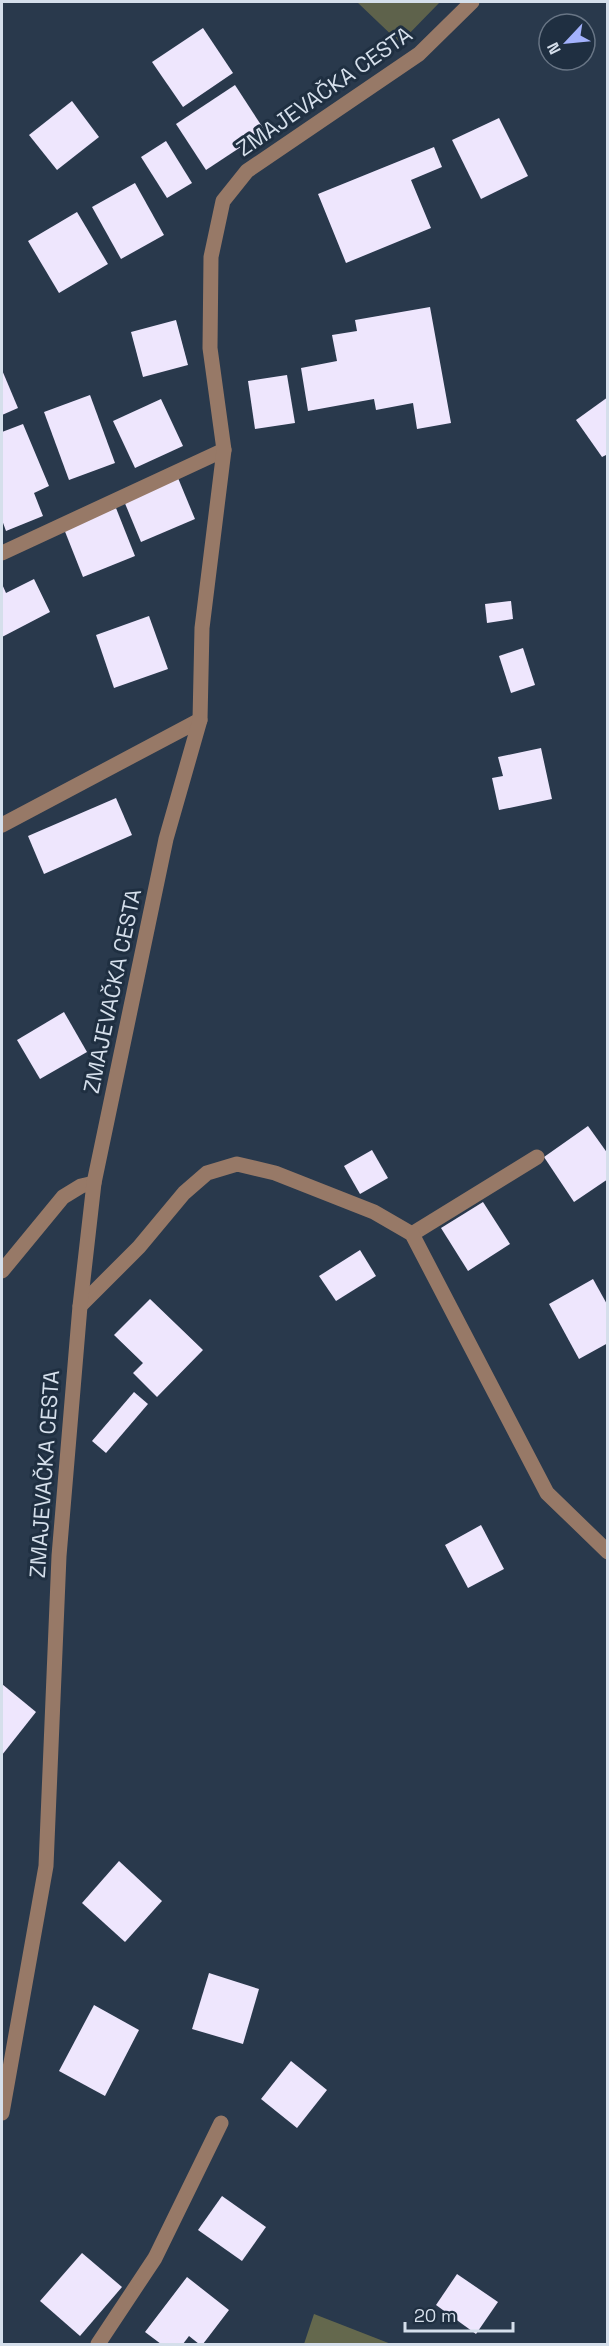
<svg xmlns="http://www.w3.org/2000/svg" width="609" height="2346" viewBox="0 0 609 2346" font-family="'Space Grotesk',sans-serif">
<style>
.green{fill:#5e624b}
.forest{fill:#64684d}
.building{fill:#eee6fd}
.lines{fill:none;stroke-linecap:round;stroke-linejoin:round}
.minor{stroke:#977967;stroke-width:15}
.labels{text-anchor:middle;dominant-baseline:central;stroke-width:6;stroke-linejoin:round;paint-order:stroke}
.street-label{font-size:22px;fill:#d5dfeb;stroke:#1f2f41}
</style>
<rect width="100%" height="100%" fill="#29394c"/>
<!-- green -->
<path class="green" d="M357,2H440L400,43Z"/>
<!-- forest -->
<path class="forest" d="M314,2314L391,2344H304Z"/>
<!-- building -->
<g class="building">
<path d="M203,28L233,73L183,107L152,62Z"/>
<path d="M235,85L265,131L206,170L176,124Z"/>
<path d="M72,101L99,137L57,170L29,135Z"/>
<path d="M499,118L528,176L481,199L452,140Z"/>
<path d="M166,141L192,183L167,198L141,157Z"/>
<path d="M434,147L442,167L411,180L431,228L346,263L318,194Z"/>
<path d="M135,183L164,235L121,259L92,207Z"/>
<path d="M77,212L108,264L59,293L28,241Z"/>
<path d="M430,307L451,423L417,429L413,403L376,410L374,399L308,411L301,368L337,361L332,335L357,331L355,320Z"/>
<path d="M176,320L188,365L143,377L131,332Z"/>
<path d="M2,370L18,408L2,415Z"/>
<path d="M287,375L295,423L255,429L248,381Z"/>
<path d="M90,395L115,463L69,480L44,412Z"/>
<path d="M608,397V454L602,457L576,420Z"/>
<path d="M161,399L183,446L135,468L113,421Z"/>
<path d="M23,424L49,486L34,493L43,516L6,531L2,520V432Z"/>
<path d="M178,478L195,519L141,542L124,501Z"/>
<path d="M116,508L135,556L83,577L64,529Z"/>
<path d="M34,579L50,612L2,637V584L6,593Z"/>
<path d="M511,601L513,619L487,623L485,604Z"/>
<path d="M149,616L168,669L114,688L96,635Z"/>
<path d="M523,648L535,685L511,693L499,656Z"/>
<path d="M541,748L552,799L499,810L492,778L503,776L498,757Z"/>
<path d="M116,798L132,835L44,874L28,836Z"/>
<path d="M64,1012L87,1052L40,1079L17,1040Z"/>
<path d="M588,1126L608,1154V1179L574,1202L544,1157Z"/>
<path d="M372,1150L388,1178L360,1194L344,1166Z"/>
<path d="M483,1202L510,1244L468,1271L441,1228Z"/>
<path d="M360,1250L376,1276L336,1301L319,1276Z"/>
<path d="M593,1279L608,1306V1343L579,1359L549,1304Z"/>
<path d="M150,1299L203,1350L157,1397L133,1373L143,1363L114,1335Z"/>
<path d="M134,1392L148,1404L106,1453L92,1441Z"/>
<path d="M481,1525L504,1569L468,1588L445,1545Z"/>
<path d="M2,1684L36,1712L2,1755Z"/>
<path d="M119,1861L162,1901L125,1942L82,1903Z"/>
<path d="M209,1973L259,1989L243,2044L192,2029Z"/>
<path d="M94,2005L139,2030L105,2096L59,2071Z"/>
<path d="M291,2061L327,2090L297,2128L261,2099Z"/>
<path d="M222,2196L266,2227L242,2261L198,2230Z"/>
<path d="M82,2253L122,2287L80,2336L40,2301Z"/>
<path d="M457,2274L498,2302L476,2334L436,2305Z"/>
<path d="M187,2277L229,2310L203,2344H199L189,2336L183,2344H161L145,2332Z"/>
</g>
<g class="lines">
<!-- minor -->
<g class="minor">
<path d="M2,553L224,450"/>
<path d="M2,825L200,720"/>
<path d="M412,1234L537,1157"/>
<path d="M2,1271L63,1197L81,1186L94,1183"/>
<path d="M80,1306L139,1247L184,1193L207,1173L237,1164L275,1173L374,1212L412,1234L547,1493L608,1552"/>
<path d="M2,2113L46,1866L59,1556L80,1306L94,1183L166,839L200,720L202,628L224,450L210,348L211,257L223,201L247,171L419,54L472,2"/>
<path d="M98,2344L155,2258L221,2123"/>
</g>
</g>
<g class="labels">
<!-- street labels -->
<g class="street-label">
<text transform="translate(324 91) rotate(-35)">ZMAJEVAČKA CESTA</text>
<text transform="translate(112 991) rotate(-78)">ZMAJEVAČKA CESTA</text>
<text transform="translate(44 1474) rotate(-86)">ZMAJEVAČKA CESTA</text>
</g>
</g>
<!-- border -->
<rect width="609" height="2346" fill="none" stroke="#d5dfeb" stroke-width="6"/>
<!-- north arrow -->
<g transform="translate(567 42) rotate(244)"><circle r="28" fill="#1f2f41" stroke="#687585" stroke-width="1.5"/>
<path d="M0-4.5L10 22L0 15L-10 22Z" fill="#a3b2fd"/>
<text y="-9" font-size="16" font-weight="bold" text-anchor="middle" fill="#d5dfeb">N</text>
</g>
<!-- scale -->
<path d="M405 2322v9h108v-9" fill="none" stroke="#d5dfeb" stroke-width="3"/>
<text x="414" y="2322" font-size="18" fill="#d5dfeb" stroke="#1f2f41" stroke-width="4.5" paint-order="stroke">20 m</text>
</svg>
